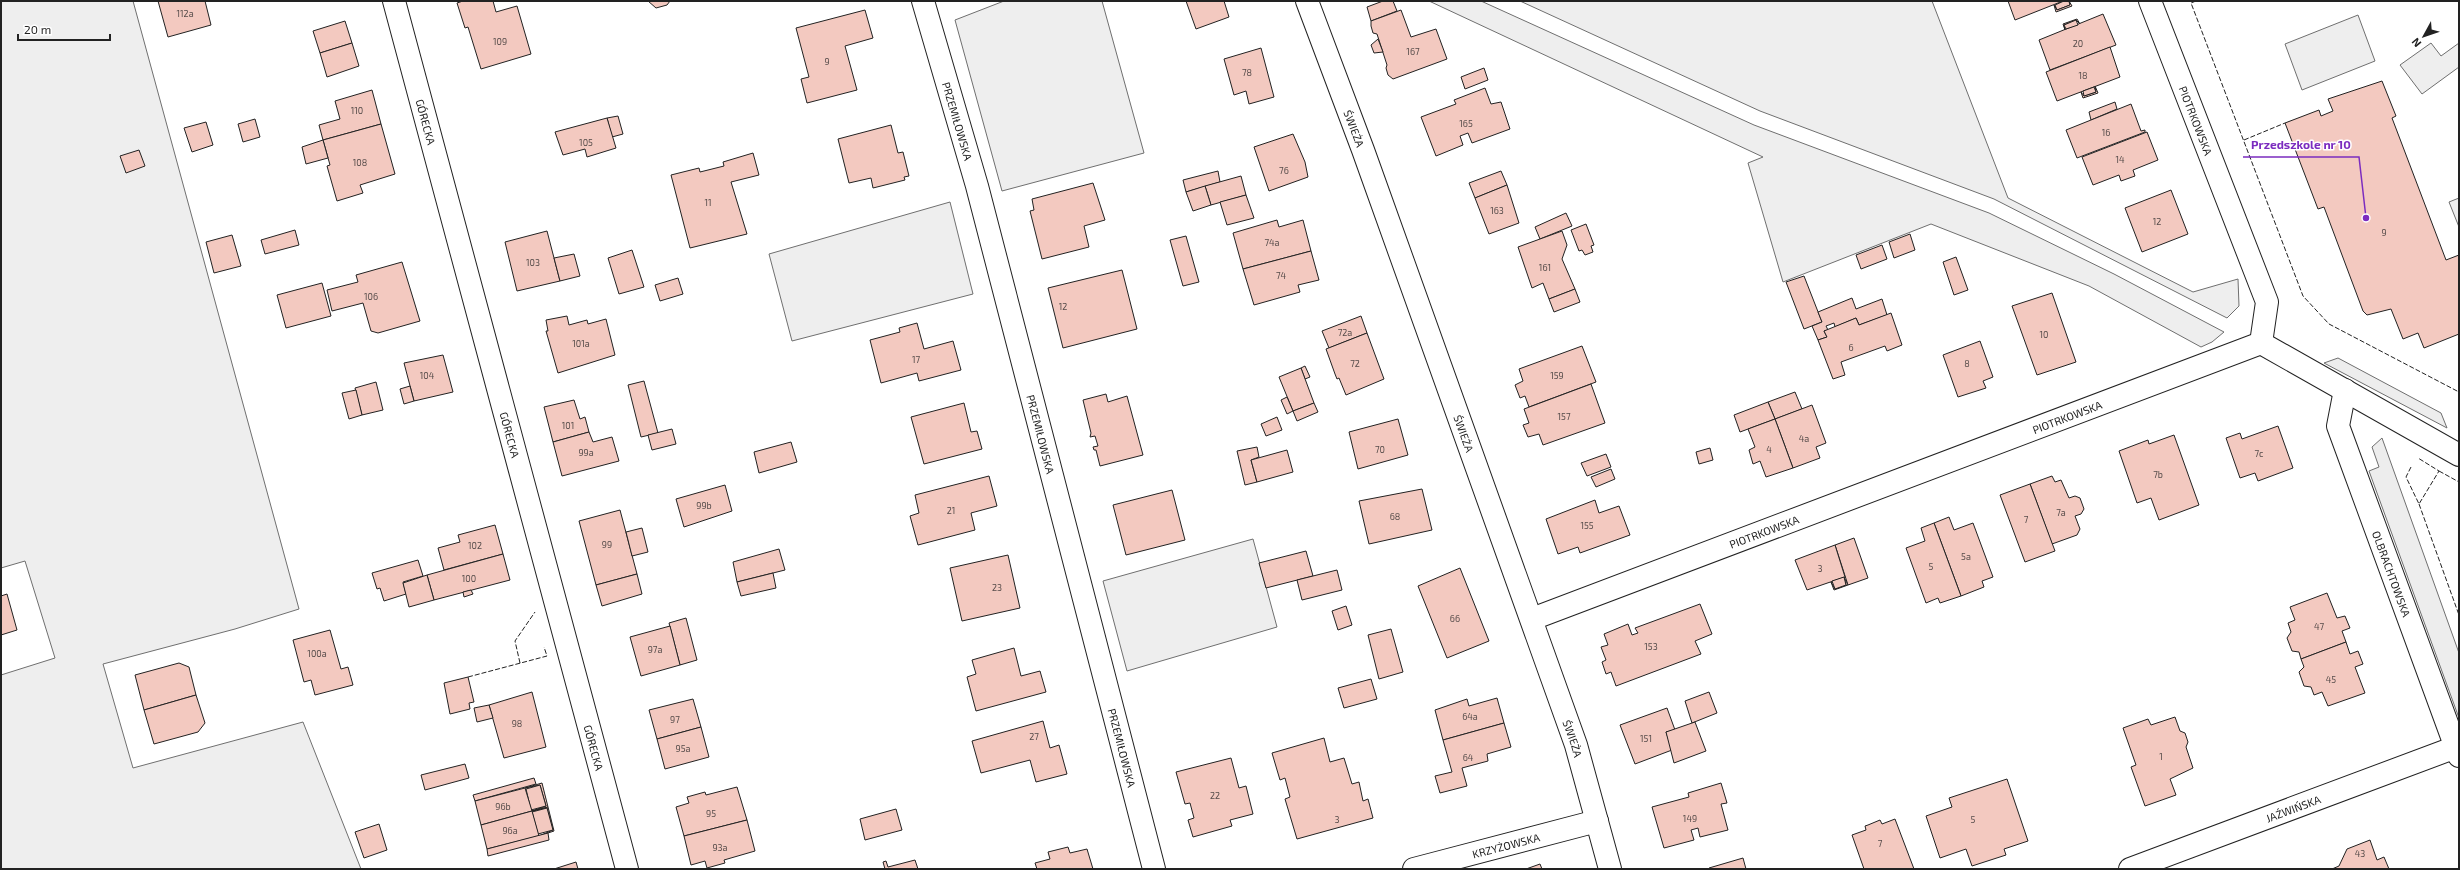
<svg xmlns="http://www.w3.org/2000/svg" width="2460" height="870" viewBox="0 0 2460 870" font-family="'Exo 2',sans-serif">
<style>
.green{fill:#eee;stroke:#6f6f6f}
.parking{fill:#ededed;stroke:#6f6f6f}
.building{fill:#f3c9c0;stroke:#222}
.lines{fill:none;stroke-linecap:round;stroke-linejoin:round}
.minor-casing{stroke:#222;stroke-width:24}
.minor{stroke:#fff;stroke-width:22}
.fence{stroke:#222;stroke-width:1;stroke-dasharray:5 2;stroke-linecap:butt}
.labels{text-anchor:middle;dominant-baseline:central;stroke-width:3;stroke-linejoin:round;paint-order:stroke}
.number-label{font-size:9px;fill:#564c4a}
.street-label{font-size:11px;fill:#222;stroke:#fff}
.leader{fill:none;stroke:#7b2cbf;stroke-width:1.5}
.callout-dot{fill:#7b2cbf;stroke:#fff;stroke-width:1.5}
.callout-label{font-size:12px;text-anchor:middle;font-weight:bold;fill:#7b2cbf;stroke:#fff;stroke-width:3;stroke-linejoin:round;paint-order:stroke}
</style>
<rect width="100%" height="100%" fill="#fff"/>
<!-- green -->
<g class="green">
<path d="M1,1H133L299,609L235,629L103,664L133,768L303,722L361,869H1V675L55,658L25,561L1,568Z"/>
<path d="M1004,1H1102L1144,153L1002,191L955,20Z"/>
<path d="M1429,1H1481L1754,125L1989,213L2114,274L2224,332L2212,342L2201,347L2089,286L1931,224L1783,282L1748,163L1763,157Z"/>
<path d="M1520,1H1932L2008,198L2193,292L2238,279L2239,306L2227,318L1994,199L1760,111Z"/>
<path d="M2358,15L2375,61L2302,90L2285,44Z"/>
<path d="M2431,43L2441,56L2459,43V67L2422,94L2400,65Z"/>
<path d="M2459,198V227L2449,202Z"/>
<path d="M950,202L973,294L792,341L769,254Z"/>
<path d="M1253,539L1277,627L1127,671L1103,581Z"/>
</g>
<!-- parking -->
<g class="parking">
<path d="M2338,358L2441,413L2447,428L2324,363Z"/>
<path d="M2382,438L2459,653V718L2369,471L2379,467L2372,447Z"/>
</g>
<!-- building -->
<g class="building">
<path d="M158,1H205L211,25L168,37Z"/>
<path d="M463,1H493L496,12L517,6L531,54L481,69L468,27L465,28L457,3Z"/>
<path d="M648,1H670L667,5L656,8Z"/>
<path d="M1186,1H1224L1229,17L1196,29Z"/>
<path d="M1383,1H1393L1397,11L1371,21L1367,7Z"/>
<path d="M2008,1H2063L2015,20Z"/>
<path d="M2064,1H2069L2070,5L2057,10L2055,5Z"/>
<path d="M2069,1L2072,6L2056,12L2054,5L2057,10L2070,5Z"/>
<path d="M865,10L873,38L845,46L857,90L807,103L801,79L809,77L796,28Z"/>
<path d="M1401,10L1411,37L1436,29L1447,59L1393,79L1388,75L1386,68L1387,65L1377,34L1373,33L1371,26V21Z"/>
<path d="M2103,14L2116,45L2050,70L2039,40Z"/>
<path d="M2077,19L2080,24L2076,20L2064,25L2065,30L2063,24Z"/>
<path d="M2076,20L2078,25L2066,29L2064,25Z"/>
<path d="M345,21L352,43L320,53L313,31Z"/>
<path d="M1378,39L1383,52L1374,53L1371,45Z"/>
<path d="M352,43L359,66L327,77L320,53Z"/>
<path d="M2110,47L2120,77L2057,101L2046,72Z"/>
<path d="M1261,48L1274,97L1249,104L1246,91L1234,95L1224,59Z"/>
<path d="M1484,68L1488,80L1465,89L1461,77Z"/>
<path d="M2382,81L2396,116L2392,118L2446,260L2459,255V334L2424,348L2418,333L2403,339L2391,309L2367,315L2363,311L2324,207L2318,209L2285,123L2319,110L2321,116L2333,111L2328,99Z"/>
<path d="M2095,86L2098,93L2083,98L2081,92L2084,96L2096,92Z"/>
<path d="M2094,87L2096,92L2084,96L2083,91Z"/>
<path d="M1485,88L1491,104L1501,102L1510,129L1472,143L1468,133L1460,136L1463,145L1436,156L1421,117L1456,104L1454,100Z"/>
<path d="M372,90L381,124L323,140L319,125L340,119L335,101Z"/>
<path d="M2115,102L2117,109L2091,120L2089,112Z"/>
<path d="M2131,104L2141,131L2145,130V132L2077,158L2066,130Z"/>
<path d="M618,116L623,134L612,137L607,118Z"/>
<path d="M607,118L616,148L587,157L585,149L563,155L555,132Z"/>
<path d="M255,119L260,137L243,142L238,124Z"/>
<path d="M206,122L213,145L192,152L184,128Z"/>
<path d="M381,124L395,174L360,185L363,193L337,201L327,166L330,165L323,140Z"/>
<path d="M891,125L898,153L903,152L909,176L904,177L905,180L873,188L871,178L849,183L838,139Z"/>
<path d="M2147,132L2158,160L2133,170L2135,176L2121,181L2119,175L2093,185L2082,157Z"/>
<path d="M1293,134L1305,162L1308,177L1269,191L1254,147Z"/>
<path d="M323,140L328,158L306,164L302,147Z"/>
<path d="M139,150L145,166L126,173L120,156Z"/>
<path d="M753,153L759,175L731,182L747,234L690,248L671,175L699,168L700,172L724,166L723,162Z"/>
<path d="M1218,171L1220,182L1186,192L1183,180Z"/>
<path d="M1501,171L1507,185L1475,198L1469,183Z"/>
<path d="M1241,176L1246,195L1211,205L1205,186Z"/>
<path d="M1093,183L1105,220L1084,226L1089,247L1042,259L1030,211L1034,210L1032,199Z"/>
<path d="M1507,185L1519,223L1489,234L1475,198Z"/>
<path d="M1205,186L1211,205L1193,211L1186,192Z"/>
<path d="M2171,190L2188,234L2142,252L2125,208Z"/>
<path d="M1246,195L1254,218L1227,225L1220,202Z"/>
<path d="M1566,213L1572,226L1540,239L1535,227Z"/>
<path d="M1277,220L1279,227L1303,220L1311,251L1243,269L1233,233Z"/>
<path d="M1586,224L1594,245L1591,246L1593,252L1585,255L1582,250L1579,251L1571,230Z"/>
<path d="M295,230L299,245L265,254L261,240Z"/>
<path d="M547,231L560,281L517,291L505,242Z"/>
<path d="M1562,231L1567,245L1562,259L1575,289L1549,299L1543,283L1532,288L1518,247Z"/>
<path d="M1910,234L1915,250L1894,258L1889,242Z"/>
<path d="M232,235L241,266L214,273L206,242Z"/>
<path d="M1186,236L1199,282L1183,286L1170,240Z"/>
<path d="M1882,245L1887,259L1861,269L1856,255Z"/>
<path d="M632,250L644,287L619,294L608,258Z"/>
<path d="M1311,251L1319,280L1298,285L1300,292L1254,305L1243,269Z"/>
<path d="M574,254L580,276L560,281L554,258Z"/>
<path d="M1956,257L1968,290L1954,295L1943,262Z"/>
<path d="M402,262L420,321L378,333L371,331L363,303L332,311L327,290L358,282L356,275Z"/>
<path d="M1122,270L1137,329L1063,348L1048,288Z"/>
<path d="M1804,276L1822,322L1804,329L1786,282Z"/>
<path d="M678,278L683,294L660,301L655,285Z"/>
<path d="M322,283L331,316L286,328L277,295Z"/>
<path d="M1575,289L1580,302L1554,312L1549,299Z"/>
<path d="M2052,293L2076,362L2037,375L2012,306Z"/>
<path d="M1852,298L1856,309L1882,299L1887,315L1859,325L1856,318L1835,327L1834,323L1826,326L1828,330L1824,331L1827,337L1818,340L1812,326L1822,322L1818,312Z"/>
<path d="M1891,313L1902,345L1887,351L1885,346L1841,362L1845,375L1833,379L1818,340L1827,337L1824,331L1856,318L1859,325Z"/>
<path d="M567,316L569,325L587,320L588,324L606,319L615,355L558,373L546,331H548L546,320Z"/>
<path d="M1361,316L1367,333L1329,348L1322,331Z"/>
<path d="M917,323L924,349L953,341L961,370L919,381L917,373L881,383L870,340L900,332L899,328Z"/>
<path d="M1367,333L1384,379L1346,395L1339,378L1337,379L1335,374L1326,349Z"/>
<path d="M1980,341L1993,377L1983,381L1986,388L1958,397L1943,355Z"/>
<path d="M1582,346L1596,382L1529,407L1525,396L1520,398L1515,385L1523,381L1519,369Z"/>
<path d="M443,355L453,392L414,401L404,363Z"/>
<path d="M1305,366L1310,377L1305,379L1301,368Z"/>
<path d="M1301,368L1314,403L1293,411L1279,377Z"/>
<path d="M644,381L658,433L641,437L628,385Z"/>
<path d="M376,382L383,410L362,415L355,388Z"/>
<path d="M1591,384L1605,423L1543,445L1539,434L1528,437L1523,425L1529,423L1524,409Z"/>
<path d="M410,386L414,401L404,404L400,389Z"/>
<path d="M356,390L362,415L349,419L342,393Z"/>
<path d="M1795,392L1802,409L1775,419L1768,402Z"/>
<path d="M1106,394L1108,402L1127,396L1143,455L1100,466L1096,450H1094L1093,447L1098,446L1095,436L1090,437L1091,433L1083,400Z"/>
<path d="M1287,397L1293,411L1287,414L1281,400Z"/>
<path d="M574,400L580,419L585,417L589,432L553,442L544,407Z"/>
<path d="M1768,402L1775,419L1740,432L1734,415Z"/>
<path d="M964,403L971,432L977,431L982,449L924,464L911,417Z"/>
<path d="M1314,403L1318,412L1297,421L1293,411Z"/>
<path d="M1812,405L1826,443L1816,447L1820,458L1793,468L1775,419Z"/>
<path d="M1277,417L1282,430L1266,436L1261,424Z"/>
<path d="M1398,419L1408,455L1358,469L1349,432Z"/>
<path d="M1775,419L1793,468L1766,477L1760,461L1753,464L1749,450L1755,447L1748,429Z"/>
<path d="M2278,426L2293,468L2258,481L2255,473L2240,478L2226,438L2240,433L2242,439Z"/>
<path d="M672,429L676,444L652,450L648,435Z"/>
<path d="M589,432L593,442L612,437L619,461L562,476L553,442Z"/>
<path d="M2174,435L2199,505L2159,520L2151,498L2137,503L2119,451L2148,440L2149,444Z"/>
<path d="M791,442L797,462L759,473L754,452Z"/>
<path d="M1257,447L1259,457L1251,460L1257,482L1245,485L1237,451Z"/>
<path d="M1710,448L1713,460L1699,464L1696,452Z"/>
<path d="M1287,450L1293,472L1257,482L1251,460Z"/>
<path d="M1606,454L1611,467L1587,476L1581,463Z"/>
<path d="M1611,469L1615,479L1596,487L1591,477Z"/>
<path d="M989,476L997,506L971,513L975,530L918,545L910,516L919,513L915,495Z"/>
<path d="M2052,476L2055,482L2061,480L2069,498L2075,496L2080,498L2084,509L2081,514L2075,516L2080,529L2077,535L2052,544L2030,484Z"/>
<path d="M2030,484L2055,551L2025,562L2000,495Z"/>
<path d="M725,485L732,511L684,527L676,499Z"/>
<path d="M1422,489L1432,530L1369,544L1359,501Z"/>
<path d="M1172,490L1185,540L1126,555L1113,505Z"/>
<path d="M1595,500L1599,513L1619,506L1630,535L1580,553L1578,547L1558,554L1546,519Z"/>
<path d="M620,510L637,574L596,585L579,521Z"/>
<path d="M1949,517L1954,530L1973,523L1993,577L1982,581L1984,587L1961,596L1934,523Z"/>
<path d="M1934,523L1961,596L1940,603L1938,598L1926,603L1906,548L1925,541L1921,528Z"/>
<path d="M495,525L503,554L444,570L438,548L460,542L458,535Z"/>
<path d="M642,528L648,552L632,556L626,532Z"/>
<path d="M1854,538L1868,578L1848,585L1835,545Z"/>
<path d="M1835,545L1845,577L1807,590L1795,560Z"/>
<path d="M779,549L785,570L737,582L733,562Z"/>
<path d="M1306,551L1313,576L1266,588L1259,563Z"/>
<path d="M503,554L510,580L434,600L427,575Z"/>
<path d="M1008,555L1020,608L962,621L950,568Z"/>
<path d="M418,560L423,576L403,582L406,594L384,601L380,588L377,589L372,573Z"/>
<path d="M1460,568L1489,641L1447,658L1418,586Z"/>
<path d="M1337,570L1342,590L1302,600L1297,580Z"/>
<path d="M773,573L776,588L741,596L737,582Z"/>
<path d="M637,574L642,594L602,606L596,585Z"/>
<path d="M427,575L434,600L409,607L403,583Z"/>
<path d="M1844,577L1848,585L1834,590L1831,582L1835,589L1846,585Z"/>
<path d="M1844,577L1846,585L1835,589L1832,581Z"/>
<path d="M471,590L473,594L464,597L463,592Z"/>
<path d="M2327,593L2337,618L2345,616L2350,628L2342,631L2346,642L2301,659L2299,652L2292,651L2287,638L2291,632L2288,623L2295,620L2290,607Z"/>
<path d="M7,594L17,630L1,635V596Z"/>
<path d="M1700,604L1712,634L1695,641L1701,654L1616,686L1611,672L1606,674L1602,662L1606,660L1601,647L1608,645L1604,634L1628,624L1632,635L1638,633L1635,628Z"/>
<path d="M1346,606L1352,625L1338,630L1332,611Z"/>
<path d="M686,618L697,660L680,665L669,623Z"/>
<path d="M670,626L680,665L641,676L630,637Z"/>
<path d="M1391,629L1403,672L1379,679L1368,635Z"/>
<path d="M330,630L341,669L348,667L353,685L315,695L311,680L304,682L293,640Z"/>
<path d="M2346,642L2350,654L2358,651L2363,664L2355,667L2365,693L2328,706L2322,692L2314,695L2311,687L2304,686L2299,672L2304,667L2301,659Z"/>
<path d="M1014,648L1021,676L1040,671L1046,692L976,711L967,677L976,674L972,660Z"/>
<path d="M179,663L189,667L196,695L144,710L135,675Z"/>
<path d="M468,677L474,702L469,703L470,709L450,714L444,683Z"/>
<path d="M1371,679L1377,699L1344,708L1338,688Z"/>
<path d="M532,692L546,747L504,758L489,705Z"/>
<path d="M1709,692L1717,713L1692,723L1685,701Z"/>
<path d="M196,695L205,723L198,732L154,744L144,710Z"/>
<path d="M1497,698L1504,723L1443,740L1435,710L1467,699L1469,706Z"/>
<path d="M693,699L701,727L657,739L649,710Z"/>
<path d="M489,705L493,718L477,722L474,708Z"/>
<path d="M1667,708L1675,730L1666,732L1672,750L1635,764L1620,725Z"/>
<path d="M2175,717L2180,731L2185,733L2188,742L2186,747L2193,768L2170,779L2176,795L2145,806L2131,767L2136,765L2123,728L2148,719L2151,725Z"/>
<path d="M1043,721L1050,748L1059,745L1067,774L1036,782L1030,760L981,773L972,741Z"/>
<path d="M1695,722L1706,751L1674,763L1666,732Z"/>
<path d="M1504,723L1511,747L1487,754L1488,761L1462,768L1467,786L1440,793L1435,776L1452,772L1443,740Z"/>
<path d="M701,727L709,757L665,769L657,739Z"/>
<path d="M1324,738L1330,762L1344,758L1352,784L1359,782L1363,801L1368,799L1373,818L1297,839L1285,799L1290,797L1285,778L1280,780L1272,753Z"/>
<path d="M1231,758L1239,788L1246,786L1253,814L1230,820L1232,826L1193,837L1188,820L1194,818L1190,803L1185,804L1176,772Z"/>
<path d="M465,764L469,778L425,790L421,775Z"/>
<path d="M534,778L536,784L475,801L473,795Z"/>
<path d="M2007,779L2028,841L2004,849L2006,855L1972,866L1966,849L1940,858L1926,816L1952,807L1949,798Z"/>
<path d="M542,783L548,807L532,811L546,806L540,785L525,788Z"/>
<path d="M1721,783L1727,803L1721,804L1728,830L1700,837L1698,828L1691,830L1694,840L1664,848L1652,807L1689,797L1688,793Z"/>
<path d="M540,785L546,806L531,810L526,789Z"/>
<path d="M737,787L747,820L684,836L676,807L689,803L687,797L705,792L706,795Z"/>
<path d="M525,788L532,811L481,825L475,801Z"/>
<path d="M548,807L554,831L539,836L553,830L547,808L532,811Z"/>
<path d="M547,808L553,830L538,834L532,812Z"/>
<path d="M896,809L902,830L865,840L860,819Z"/>
<path d="M532,811L539,836L487,849L481,825Z"/>
<path d="M1895,819L1914,869H1864L1852,835L1866,830L1865,826L1868,825L1880,820L1882,824Z"/>
<path d="M747,820L755,851L724,860L725,863L707,868L705,861L691,865L684,836Z"/>
<path d="M379,824L387,850L364,858L355,832Z"/>
<path d="M548,833L549,840L488,856L487,849Z"/>
<path d="M2370,840L2377,860L2384,857L2389,869H2332L2339,866L2347,849Z"/>
<path d="M1068,847L1070,853L1087,849L1093,869H1037L1035,863L1050,859L1048,852Z"/>
<path d="M1743,858L1746,869H1709V868Z"/>
<path d="M915,860L918,869H885L883,862L886,861L888,867Z"/>
<path d="M576,862L578,869H554Z"/>
<path d="M1540,864L1542,869H1526Z"/>
</g>
<g class="lines">
<!-- minor casing -->
<g class="minor-casing">
<g id="minor">
<path id="s1" d="M394,1L627,869"/>
<path id="s2" d="M923,1L977,186L1154,869"/>
<path id="s3" d="M1307,1L1363,150L1576,745L1610,869"/>
<path id="s4" d="M2150,1L2267,302L2261,343"/>
<path d="M2261,343L2459,455"/>
<path id="s5" d="M2345,390L2338,426L2459,756"/>
<path id="s6" d="M1532,619L2261,343"/>
<path id="s7" d="M1414,869L1597,821"/>
<path id="s8" d="M2130,869L2456,747"/>
</g>
</g>
<!-- minor -->
<use href="#minor" class="minor"/>
<!-- fence -->
<g class="fence">
<path d="M2196,1L2191,3L2303,296L2329,324L2459,392"/>
<path d="M2244,140L2285,123"/>
<path d="M2411,467L2406,477L2419,504L2439,471L2418,458"/>
<path d="M2439,471L2459,482"/>
<path d="M2419,504L2459,615"/>
<path d="M520,663L515,641L535,612"/>
<path d="M468,677L547,656L544,647"/>
</g>
</g>
<g class="labels">
<!-- number labels -->
<g class="number-label">
<text x="185" y="13">112a</text>
<text x="500" y="41">109</text>
<text x="2078" y="43">20</text>
<text x="1413" y="51">167</text>
<text x="827" y="61">9</text>
<text x="1247" y="72">78</text>
<text x="2083" y="75">18</text>
<text x="357" y="110">110</text>
<text x="1466" y="123">165</text>
<text x="2106" y="132">16</text>
<text x="586" y="142">105</text>
<text x="2120" y="159">14</text>
<text x="360" y="162">108</text>
<text x="1284" y="170">76</text>
<text x="708" y="202">11</text>
<text x="1497" y="210">163</text>
<text x="2157" y="221">12</text>
<text x="2384" y="232">9</text>
<text x="1272" y="242">74a</text>
<text x="533" y="262">103</text>
<text x="1545" y="267">161</text>
<text x="1281" y="275">74</text>
<text x="371" y="296">106</text>
<text x="1063" y="306">12</text>
<text x="1345" y="332">72a</text>
<text x="2044" y="334">10</text>
<text x="581" y="343">101a</text>
<text x="1851" y="347">6</text>
<text x="916" y="359">17</text>
<text x="1355" y="363">72</text>
<text x="1967" y="363">8</text>
<text x="427" y="375">104</text>
<text x="1557" y="375">159</text>
<text x="1564" y="416">157</text>
<text x="568" y="425">101</text>
<text x="1804" y="438">4a</text>
<text x="1380" y="449">70</text>
<text x="1769" y="449">4</text>
<text x="586" y="452">99a</text>
<text x="2259" y="453">7c</text>
<text x="2158" y="474">7b</text>
<text x="704" y="505">99b</text>
<text x="951" y="510">21</text>
<text x="2061" y="512">7a</text>
<text x="1395" y="516">68</text>
<text x="2026" y="519">7</text>
<text x="1587" y="525">155</text>
<text x="607" y="544">99</text>
<text x="475" y="545">102</text>
<text x="1966" y="556">5a</text>
<text x="1931" y="566">5</text>
<text x="1820" y="568">3</text>
<text x="469" y="578">100</text>
<text x="997" y="587">23</text>
<text x="1455" y="618">66</text>
<text x="2319" y="626">47</text>
<text x="1651" y="646">153</text>
<text x="655" y="649">97a</text>
<text x="317" y="653">100a</text>
<text x="2331" y="679">45</text>
<text x="1470" y="716">64a</text>
<text x="675" y="719">97</text>
<text x="517" y="723">98</text>
<text x="1034" y="736">27</text>
<text x="1646" y="738">151</text>
<text x="683" y="748">95a</text>
<text x="2161" y="756">1</text>
<text x="1468" y="757">64</text>
<text x="1215" y="795">22</text>
<text x="503" y="806">96b</text>
<text x="711" y="813">95</text>
<text x="1690" y="818">149</text>
<text x="1337" y="819">3</text>
<text x="1973" y="819">5</text>
<text x="510" y="830">96a</text>
<text x="1880" y="843">7</text>
<text x="720" y="847">93a</text>
<text x="2360" y="853">43</text>
</g>
<!-- street labels -->
<g class="street-label">
<text stroke="none"><textPath href="#s2" startOffset="125">PRZEMIŁOWSKA</textPath></text>
<text stroke="none"><textPath href="#s4" startOffset="128">PIOTRKOWSKA</textPath></text>
<text stroke="none"><textPath href="#s1" startOffset="125">GÓRECKA</textPath></text>
<text stroke="none"><textPath href="#s3" startOffset="136">ŚWIEŻA</textPath></text>
<text stroke="none"><textPath href="#s6" startOffset="572">PIOTRKOWSKA</textPath></text>
<text stroke="none"><textPath href="#s3" startOffset="460">ŚWIEŻA</textPath></text>
<text stroke="none"><textPath href="#s2" startOffset="449">PRZEMIŁOWSKA</textPath></text>
<text stroke="none"><textPath href="#s1" startOffset="449">GÓRECKA</textPath></text>
<text stroke="none"><textPath href="#s6" startOffset="248">PIOTRKOWSKA</textPath></text>
<text stroke="none"><textPath href="#s5" startOffset="194">OLBRACHTOWSKA</textPath></text>
<text stroke="none"><textPath href="#s3" startOffset="784">ŚWIEŻA</textPath></text>
<text stroke="none"><textPath href="#s1" startOffset="773">GÓRECKA</textPath></text>
<text stroke="none"><textPath href="#s2" startOffset="773">PRZEMIŁOWSKA</textPath></text>
<text stroke="none"><textPath href="#s8" startOffset="174">JAŹWIŃSKA</textPath></text>
<text stroke="none"><textPath href="#s7" startOffset="95">KRZYŻOWSKA</textPath></text>
</g>
</g>
<!-- callouts -->
<path class="leader" d="M2366 218L2359 157H2243"/>
<circle class="callout-dot" cx="2366" cy="218" r="4"/>
<g class="callout-label">
<text x="2301" y="149">Przedszkole nr 10</text>
</g>
<!-- border -->
<rect width="2460" height="870" fill="none" stroke="#222222" stroke-width="4"/>
<!-- north arrow -->
<g transform="translate(2424 36) rotate(230)" stroke="#ffffff" stroke-width="3" paint-order="stroke">
<path d="M0-3L7 15L0 10L-7 15Z" fill="#222222"/>
<text y="-6" font-size="11" font-weight="bold" text-anchor="middle" fill="#222222">N</text>
</g>
<!-- scale -->
<path d="M18 34v6h92v-6" fill="none" stroke="#222222" stroke-width="2"/>
<text x="24" y="34" font-size="12" fill="#222222" stroke="#ffffff" stroke-width="3" paint-order="stroke">20 m</text>
</svg>
